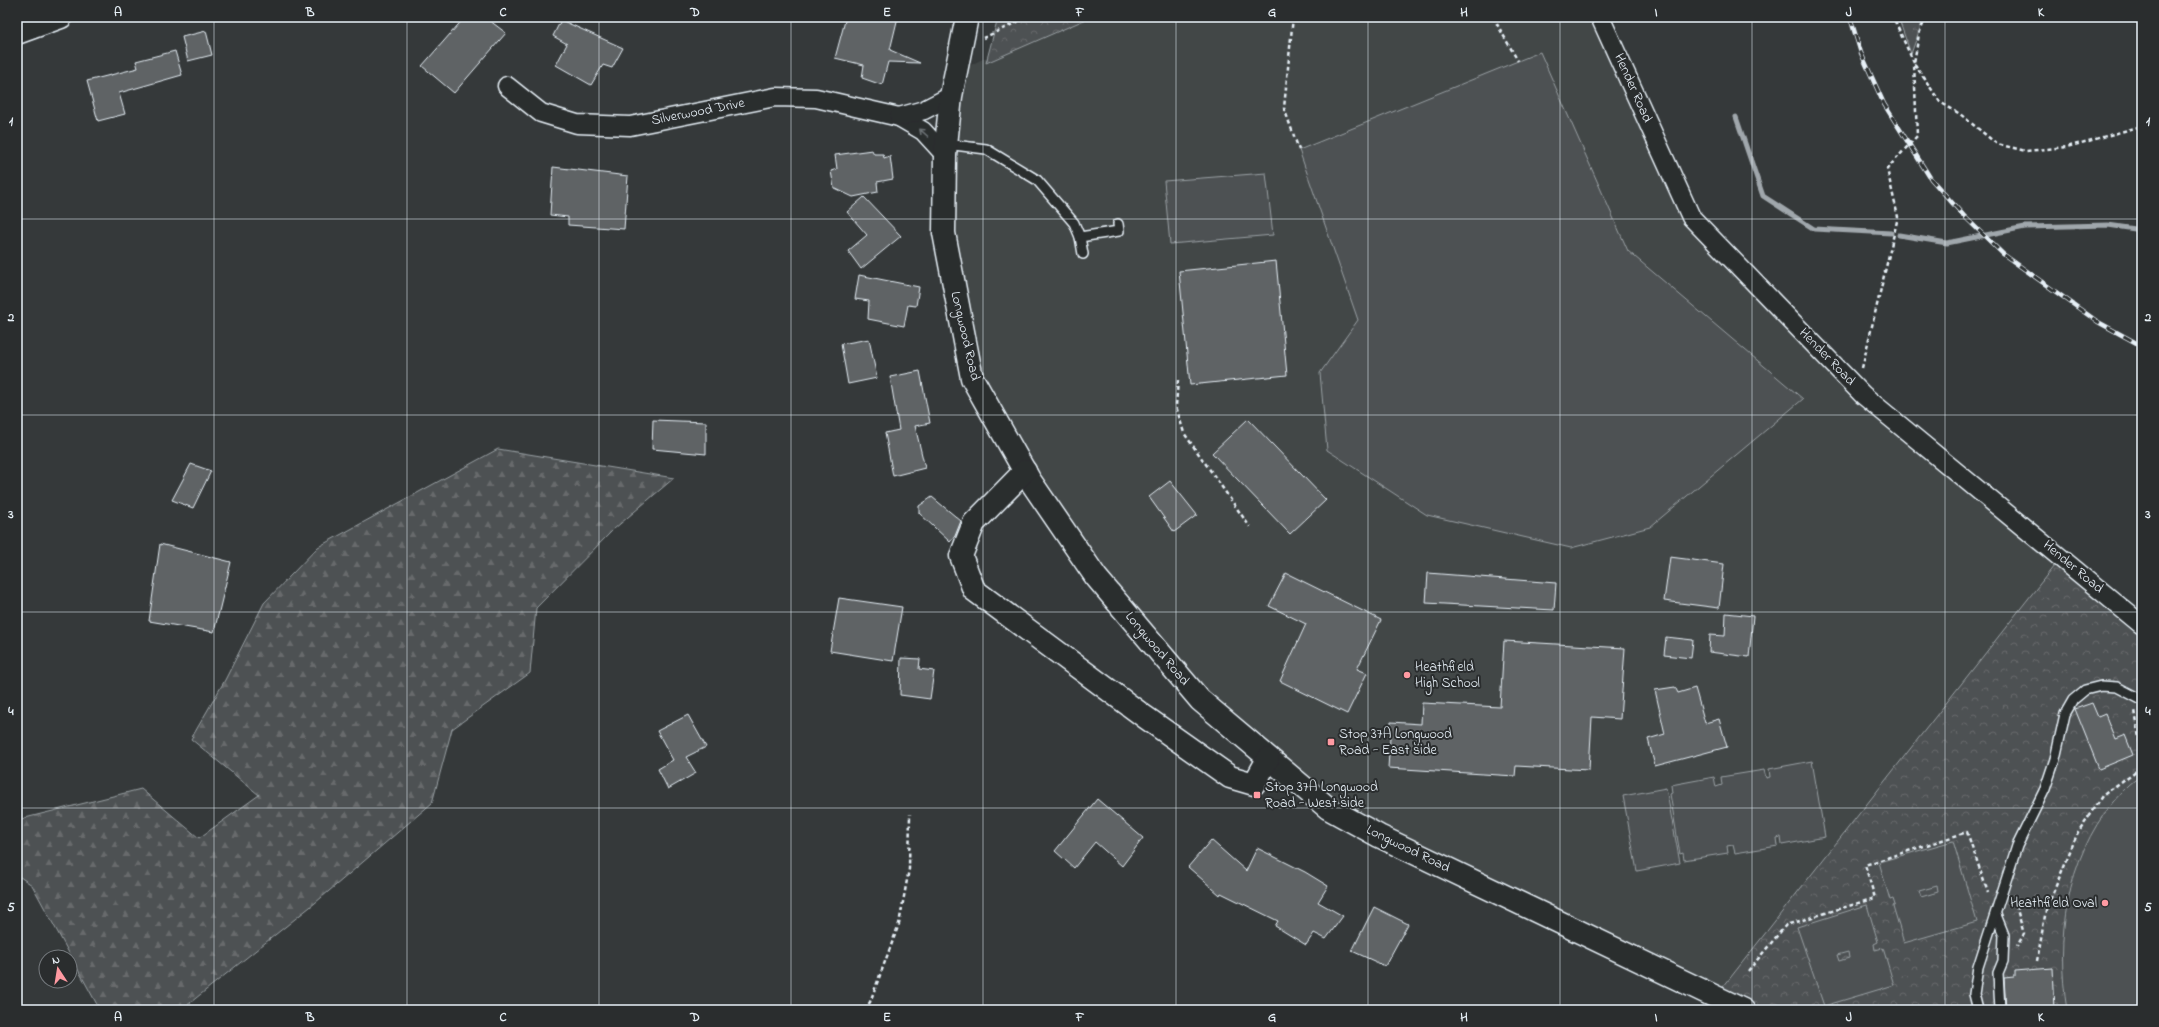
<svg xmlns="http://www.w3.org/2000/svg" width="2159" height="1027" viewBox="0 0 2159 1027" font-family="'Indie Flower',sans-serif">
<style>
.built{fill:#424647}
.forest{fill:url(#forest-firs);stroke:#9aa1a5}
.park{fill:url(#park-crowns);stroke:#9aa1a5}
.pitch{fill:#4d5152;stroke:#9aa1a5;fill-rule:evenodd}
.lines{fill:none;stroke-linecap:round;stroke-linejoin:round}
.stream{stroke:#a0a7ac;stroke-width:5}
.building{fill:#5f6365;stroke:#e8f1f8}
.service-casing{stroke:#e8f1f8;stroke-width:12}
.minor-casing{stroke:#e8f1f8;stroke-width:21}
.tertiary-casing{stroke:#e8f1f8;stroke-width:25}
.path{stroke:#e8f1f8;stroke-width:2.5;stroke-dasharray:4 3;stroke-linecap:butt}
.service{stroke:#2a2d2e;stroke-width:9}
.minor{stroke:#2a2d2e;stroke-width:18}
.tertiary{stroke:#2a2d2e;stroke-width:22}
.rail-casing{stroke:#e8f1f8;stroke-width:4.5}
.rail{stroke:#2a2d2e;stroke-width:3;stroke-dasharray:9;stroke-linecap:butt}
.oneway{stroke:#6c7275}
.grid{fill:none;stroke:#e8f1f8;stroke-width:1;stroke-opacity:0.55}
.poi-dot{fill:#ff9aa2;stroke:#2a2d2e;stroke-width:1.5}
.labels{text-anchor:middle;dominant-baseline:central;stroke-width:4;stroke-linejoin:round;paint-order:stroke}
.street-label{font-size:14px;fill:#e8f1f8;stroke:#2a2d2e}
.poi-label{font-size:14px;fill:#e8f1f8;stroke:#2a2d2e;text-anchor:start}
.neatline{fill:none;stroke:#e8f1f8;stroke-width:1.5}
.grid-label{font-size:13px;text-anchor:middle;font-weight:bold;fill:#e8f1f8}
</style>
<defs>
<pattern id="forest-firs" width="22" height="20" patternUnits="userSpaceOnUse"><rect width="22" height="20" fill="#4d5152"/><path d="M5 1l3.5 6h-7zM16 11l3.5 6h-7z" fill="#676a6c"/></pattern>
<pattern id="park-crowns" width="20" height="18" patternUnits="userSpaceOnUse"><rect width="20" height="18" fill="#4d5152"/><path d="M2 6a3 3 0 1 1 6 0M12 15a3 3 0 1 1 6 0" fill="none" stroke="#676a6c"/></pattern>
</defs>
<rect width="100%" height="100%" fill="#35393a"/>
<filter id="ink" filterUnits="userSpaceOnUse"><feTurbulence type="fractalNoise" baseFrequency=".025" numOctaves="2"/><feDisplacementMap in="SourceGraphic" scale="8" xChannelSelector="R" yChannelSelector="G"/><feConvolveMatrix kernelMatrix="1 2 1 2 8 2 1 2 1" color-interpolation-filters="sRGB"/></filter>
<g filter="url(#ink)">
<!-- built -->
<path class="built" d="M1070,17H1600L1691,217L1863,395L2061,557L1716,996L1379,836L1268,759L1096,577L972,378L944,233L956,72Z"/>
<!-- forest -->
<path class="forest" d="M498,449L674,478L614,529L536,608L530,673L452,729L432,803L315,903L181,1010H100L32,885L17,875V820L141,789L199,838L259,795L191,739L225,680L264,603L318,547Z"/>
<!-- park -->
<g class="park">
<path d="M998,17H1091L986,63Z"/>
<path d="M1898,17H1924L1911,54Z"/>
<path d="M2061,557L2142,625V1010H1743L1716,996Z"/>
</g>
<!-- pitch -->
<g class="pitch">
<path d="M1540,52L1628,251L1803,399L1650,527L1571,548L1427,515L1327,450L1320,373L1358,320L1299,150Z"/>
<path d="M1266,173L1273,235L1170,244L1164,181Z"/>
<path d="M1812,761L1825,837L1782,845L1781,837L1777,838L1778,846L1735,853L1733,845L1727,846L1728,853L1684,860L1683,853L1680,854L1670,794L1672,793L1671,785L1714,777L1716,787L1722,785L1721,777L1764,770L1766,778L1770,777L1769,769Z"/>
<path d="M2142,776V1010H2067C2055,938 2066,860 2113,802C2121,793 2131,781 2142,776Z"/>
<path d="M1666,788L1680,863L1637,871L1623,796Z"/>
<path d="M1953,841L1977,922L1904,943L1893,906L1895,905L1893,899L1890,900L1879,862ZM1937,886L1938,892L1921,897L1919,891Z"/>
<path d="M1867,905L1878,942L1874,944L1875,950L1883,948L1894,985L1824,1006L1797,927ZM1848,952L1849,958L1839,961L1837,955Z"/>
</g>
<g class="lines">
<!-- stream -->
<g class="stream">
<path d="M1736,117L1763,196L1814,229L1891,233"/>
<path d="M1899,235L1947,243L2025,227L2108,225L2142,230"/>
</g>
</g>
<!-- building -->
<g class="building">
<path d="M465,17H485L506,33L454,93L422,66Z"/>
<path d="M846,17H898L890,50L920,63L888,62L882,85L862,78L864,65L835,58Z"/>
<path d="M561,20L623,48L612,68L603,65L591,85L556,65L567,44L553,36Z"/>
<path d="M206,31L212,55L188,61L182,37Z"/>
<path d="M175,51L182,75L119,93L125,114L98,121L87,81L138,68L136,61Z"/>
<path d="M872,150L874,154H883L884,158L890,156L893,179L877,182L878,192L853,197L834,188L831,171L837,169L835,155Z"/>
<path d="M553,167L628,176L624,229L568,225V217L550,215Z"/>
<path d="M864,197L901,236L861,269L848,251L867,235L847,212Z"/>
<path d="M1276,261L1287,375L1190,385L1179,271Z"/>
<path d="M859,275L919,287L916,306L908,305L904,326L868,319L869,301L855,299Z"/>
<path d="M869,339L877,378L848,384L841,344Z"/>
<path d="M920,371L930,423L915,426L925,468L893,476L885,433L899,430L890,377Z"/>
<path d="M1248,419L1326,500L1290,534L1212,453Z"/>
<path d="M653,420L706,422V454L652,449Z"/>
<path d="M191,464L211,471L193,508L172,500Z"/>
<path d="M1170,481L1197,515L1174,532L1149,497Z"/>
<path d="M932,497L961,521L955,536L950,542L919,513V506Z"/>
<path d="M160,544L231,562L214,632L149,621Z"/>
<path d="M1670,557L1724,564L1719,608L1664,601Z"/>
<path d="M1286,573L1381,620L1357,669L1367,673L1347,714L1280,681L1306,624L1269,606Z"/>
<path d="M1428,573L1556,583L1554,610L1426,603Z"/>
<path d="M839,598L902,607L893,661L830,651Z"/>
<path d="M1726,613L1753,616L1749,657L1709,652L1710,635L1725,636Z"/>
<path d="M1666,637L1693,640L1691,658L1664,655Z"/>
<path d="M1504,641L1625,648L1620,719L1592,717L1589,770L1516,766L1515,776L1388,768L1391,722L1421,724L1422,703L1500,707Z"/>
<path d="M901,658L920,659L919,669L934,671L930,699L900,695Z"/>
<path d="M1675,687L1678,693L1695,688L1705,723L1719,719L1727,747L1655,766L1648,739L1665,734L1655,690Z"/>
<path d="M2092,703L2098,717L2105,714L2115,739L2125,735L2133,755L2099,769L2075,709Z"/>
<path d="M688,715L706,747L686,757L696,773L668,789L658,769L673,760L657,731Z"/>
<path d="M1097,799L1143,838L1122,866L1095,842L1074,868L1055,851Z"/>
<path d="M1211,840L1246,871L1257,848L1305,872L1328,886L1318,902L1343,916L1326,939L1314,933L1306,945L1275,926L1278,921L1221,893L1220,895L1188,867Z"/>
<path d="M1374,907L1408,924L1385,966L1352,951Z"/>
<path d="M2053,968L2055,1010H2006L2004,978L2014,977V971Z"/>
</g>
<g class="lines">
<!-- service casing -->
<g class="service-casing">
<g id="service">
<path d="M946,144L986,149L1037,180L1074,223L1080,237L1083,254"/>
<path d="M1080,237L1119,231L1118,224"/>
<path d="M1996,915L2004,935L2003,961L1998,973L2000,1010"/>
<path d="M1978,1010L1974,994L1978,967L2017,846L2045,789L2055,759L2065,714L2073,700L2085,690L2101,686L2117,687L2142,700"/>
</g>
</g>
<!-- minor casing -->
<g class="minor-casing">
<g id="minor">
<path d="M1600,17L1691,217L1863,395L2142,625"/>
<path d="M507,86L541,113L577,124L630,126L775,97L816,98L899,117L923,131L945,155"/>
<path d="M899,117L924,110L951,96"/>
</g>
</g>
<!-- tertiary casing -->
<g class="tertiary-casing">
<g id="tertiary">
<path d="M967,17L951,96L945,155L944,233L972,378L1029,479L1096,577L1200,700L1328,808L1379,836L1743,1010"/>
<path d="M17,33L61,17"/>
<path d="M1025,471L974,523L961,556L974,590L1145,717L1230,777L1254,784L1268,759"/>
</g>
</g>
<!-- path -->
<g class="path">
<path d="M1293,17L1284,108L1299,150"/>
<path d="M1493,17L1518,61"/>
<path d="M1926,17L1919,34L1914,63L1940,102L1960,114L1997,144L2026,151L2067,147L2142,126"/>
<path d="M983,38L1028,17"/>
<path d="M1862,368L1898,217L1887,169L1917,136L1914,63L1893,17"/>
<path d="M1178,380L1176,406L1184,433L1250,527"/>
<path d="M2014,899L2024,934L2017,946"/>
<path d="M2037,961L2046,910L2078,832L2102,796L2140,768L2142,759L2135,710"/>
<path d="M1748,971L1786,925L1875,898L1865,865L1967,832L1988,893"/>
<path d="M865,1010L870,1002L899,924L909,869L910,814"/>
</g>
<!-- service -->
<use href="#service" class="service"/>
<!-- minor -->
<use href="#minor" class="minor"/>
<!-- tertiary -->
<use href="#tertiary" class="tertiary"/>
<!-- rail casing -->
<g class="rail-casing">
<path id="rail" d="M1850,17L1861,53L1884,104L1931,179L1964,216L2003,254L2098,322L2142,346"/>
</g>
<!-- rail -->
<use href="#rail" class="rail"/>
</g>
<!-- one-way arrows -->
<defs><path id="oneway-shaft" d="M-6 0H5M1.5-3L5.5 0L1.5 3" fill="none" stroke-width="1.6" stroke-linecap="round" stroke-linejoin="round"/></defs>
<use class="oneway" href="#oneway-shaft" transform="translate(924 133) rotate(-138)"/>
</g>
<!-- grid -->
<path class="grid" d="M214,17V1010M407,17V1010M599,17V1010M791,17V1010M983,17V1010M1176,17V1010M1368,17V1010M1560,17V1010M1752,17V1010M1945,17V1010M17,219H2142M17,415H2142M17,612H2142M17,808H2142"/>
<!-- markers -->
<g class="poi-dot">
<circle cx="1407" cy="675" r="4"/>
<rect x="1327" y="738" width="8" height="8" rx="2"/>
<rect x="1253" y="791" width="8" height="8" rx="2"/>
<circle cx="2105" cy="903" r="4"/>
</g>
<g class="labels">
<!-- street labels -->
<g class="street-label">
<text transform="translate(1633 88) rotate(66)">Hender Road</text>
<text transform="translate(698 112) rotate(-11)">Silverwood Drive</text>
<text transform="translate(965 336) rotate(77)">Longwood Road</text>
<text transform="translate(1827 357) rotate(46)">Hender Road</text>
<text transform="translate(2073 567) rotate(40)">Hender Road</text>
<text transform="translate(1157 649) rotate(50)">Longwood Road</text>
<text transform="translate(1408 849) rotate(26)">Longwood Road</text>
</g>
<!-- poi labels -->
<g class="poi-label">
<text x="1415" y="667">Heathfield<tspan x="1415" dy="16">High School</tspan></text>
<text x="1339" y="734">Stop 37A Longwood<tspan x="1339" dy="16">Road - East side</tspan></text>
<text x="1265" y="787">Stop 37A Longwood<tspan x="1265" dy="16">Road - West side</tspan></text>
<text x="2097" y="903" text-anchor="end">Heathfield Oval</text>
</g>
</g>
<!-- margin -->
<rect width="2159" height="1027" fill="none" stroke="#2a2d2e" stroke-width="44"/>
<!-- north arrow -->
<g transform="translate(58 969) rotate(348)"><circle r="19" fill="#2a2d2e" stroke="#767b7f"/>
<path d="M0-3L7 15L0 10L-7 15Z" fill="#ff9aa2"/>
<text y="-6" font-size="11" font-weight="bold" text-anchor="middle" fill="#e8f1f8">N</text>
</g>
<rect x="22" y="22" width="2115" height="983" class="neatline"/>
<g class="grid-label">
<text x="118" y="16">A</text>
<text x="310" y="16">B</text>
<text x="503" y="16">C</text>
<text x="695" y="16">D</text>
<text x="887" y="16">E</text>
<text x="1080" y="16">F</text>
<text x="1272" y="16">G</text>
<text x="1464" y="16">H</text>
<text x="1656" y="16">I</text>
<text x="1849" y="16">J</text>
<text x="2041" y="16">K</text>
<text x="11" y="125">1</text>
<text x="2148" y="125">1</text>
<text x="11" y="321">2</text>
<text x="2148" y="321">2</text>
<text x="11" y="518">3</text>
<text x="2148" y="518">3</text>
<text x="11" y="715">4</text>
<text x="2148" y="715">4</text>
<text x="11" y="911">5</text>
<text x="2148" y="911">5</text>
<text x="118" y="1021">A</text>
<text x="310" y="1021">B</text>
<text x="503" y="1021">C</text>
<text x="695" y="1021">D</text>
<text x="887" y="1021">E</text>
<text x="1080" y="1021">F</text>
<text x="1272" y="1021">G</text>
<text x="1464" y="1021">H</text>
<text x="1656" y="1021">I</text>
<text x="1849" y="1021">J</text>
<text x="2041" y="1021">K</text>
</g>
</svg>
